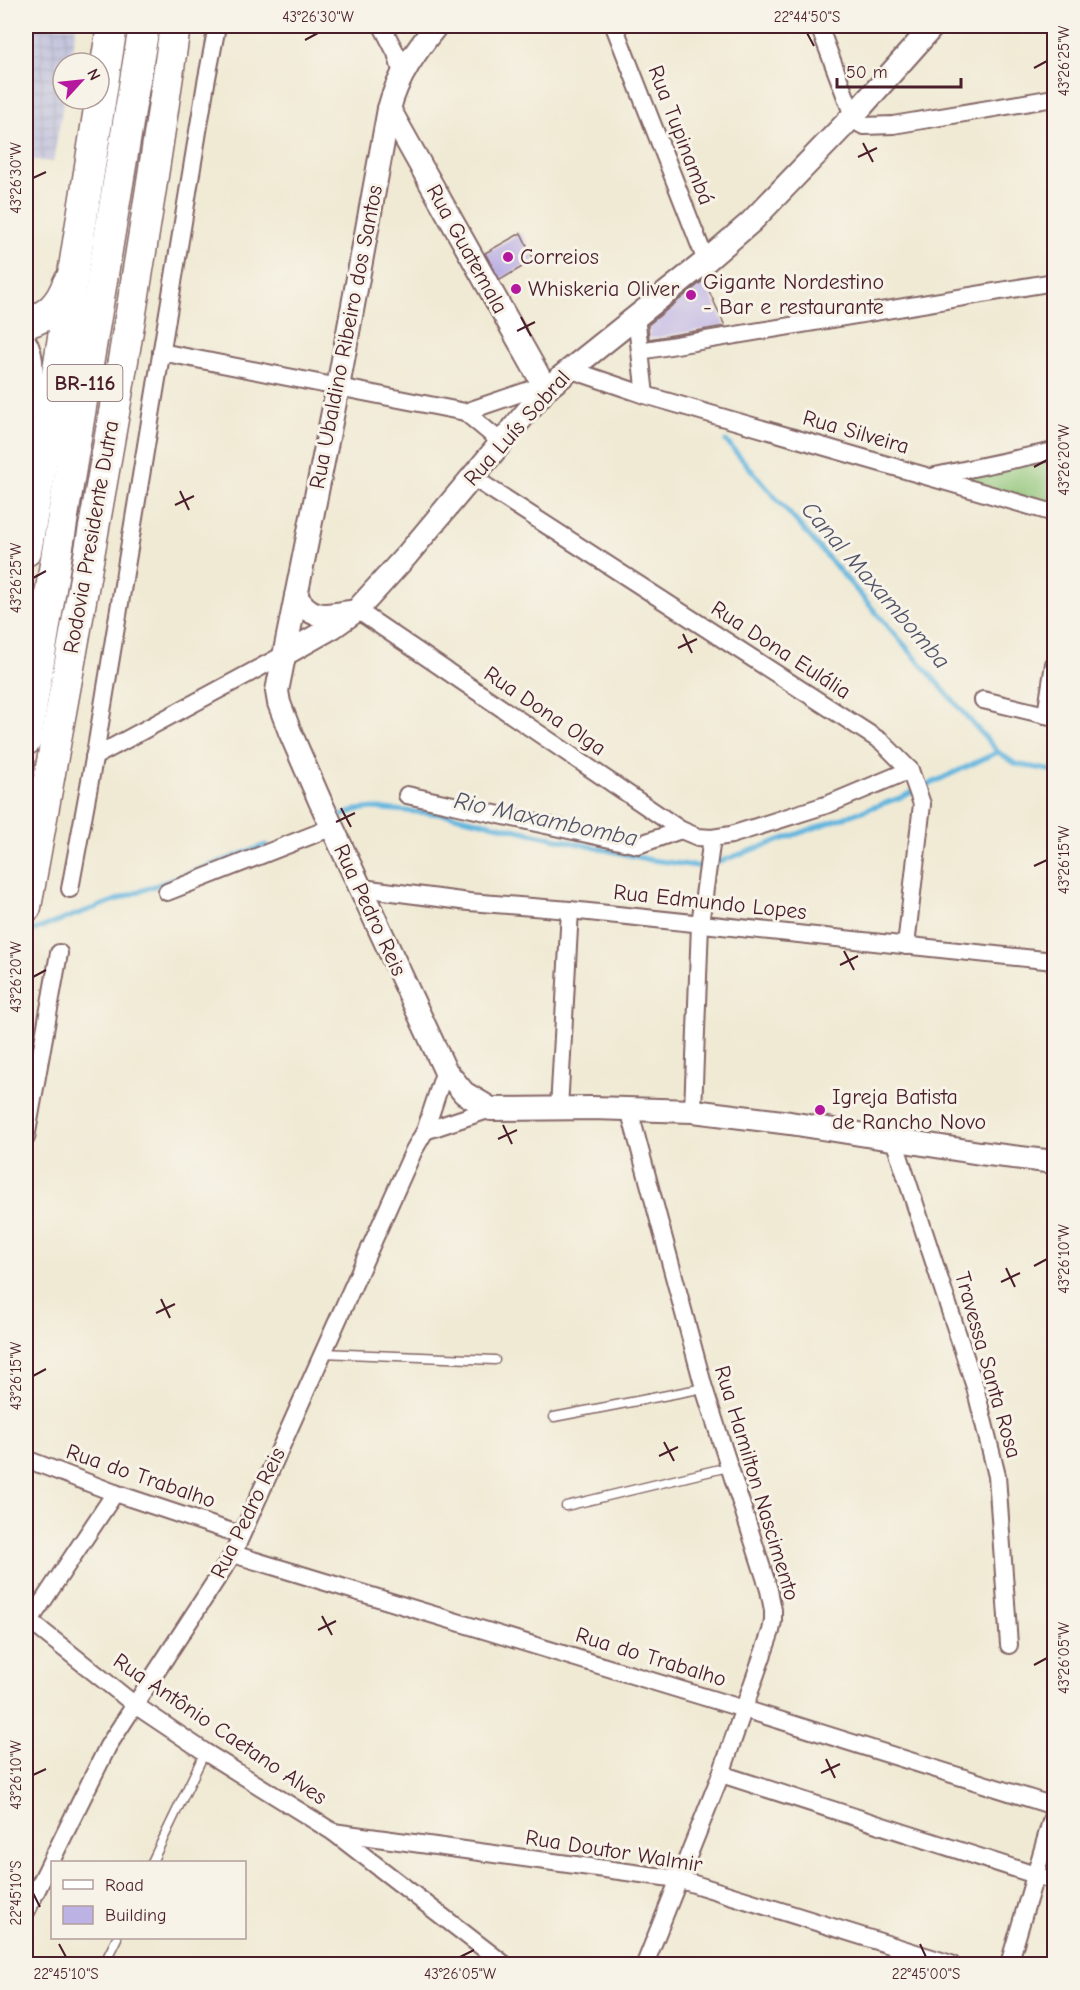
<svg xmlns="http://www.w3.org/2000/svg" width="1080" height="1990" viewBox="0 0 1080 1990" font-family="'Comic Neue',sans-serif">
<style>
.industrial{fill:url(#industrial-grid)}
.green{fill:#8dc376;stroke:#6c7150;stroke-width:1.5}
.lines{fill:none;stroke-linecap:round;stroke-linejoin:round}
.stream{stroke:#62b5de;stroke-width:5}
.building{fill:#bdb2e4}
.lane-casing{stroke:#846666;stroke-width:11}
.street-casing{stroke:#846666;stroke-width:20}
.secondary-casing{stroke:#846666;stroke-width:26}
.highway-casing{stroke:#846666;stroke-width:33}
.lane{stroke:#fff;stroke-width:8}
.street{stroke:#fff;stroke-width:16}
.secondary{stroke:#fff;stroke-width:22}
.highway{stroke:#fff;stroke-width:30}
.ticks{fill:none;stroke:#4a1f2b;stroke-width:2}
.poi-dot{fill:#b5179e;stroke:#f7f3e8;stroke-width:2}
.labels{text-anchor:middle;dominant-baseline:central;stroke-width:6;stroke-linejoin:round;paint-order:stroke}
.shield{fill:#f7f3e8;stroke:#7e5f64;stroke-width:1.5}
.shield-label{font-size:21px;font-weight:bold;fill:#4a1f2b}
.street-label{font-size:22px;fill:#4a1f2b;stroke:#f7f3e8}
.poi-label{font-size:22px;fill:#4a1f2b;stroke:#f7f3e8;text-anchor:start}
.water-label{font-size:24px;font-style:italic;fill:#52546a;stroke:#f7f3e8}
.neatline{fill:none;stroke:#4a1f2b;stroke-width:2}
.ticks-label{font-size:15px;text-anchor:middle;fill:#4a1f2b}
</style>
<defs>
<pattern id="industrial-grid" width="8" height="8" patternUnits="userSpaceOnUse" patternTransform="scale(1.5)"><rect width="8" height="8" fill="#c1c2dd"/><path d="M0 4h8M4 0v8" fill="none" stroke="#a7a6be"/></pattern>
</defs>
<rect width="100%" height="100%" fill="#f7f3e8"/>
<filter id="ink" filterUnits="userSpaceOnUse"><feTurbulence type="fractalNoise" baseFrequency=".0167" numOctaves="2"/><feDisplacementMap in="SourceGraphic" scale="12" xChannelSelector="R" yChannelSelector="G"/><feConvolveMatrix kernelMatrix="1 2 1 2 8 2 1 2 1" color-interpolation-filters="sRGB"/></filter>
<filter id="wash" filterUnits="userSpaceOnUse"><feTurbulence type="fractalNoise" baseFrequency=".008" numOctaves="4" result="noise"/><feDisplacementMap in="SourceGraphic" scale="24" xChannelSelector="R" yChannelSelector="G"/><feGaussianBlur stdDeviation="1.35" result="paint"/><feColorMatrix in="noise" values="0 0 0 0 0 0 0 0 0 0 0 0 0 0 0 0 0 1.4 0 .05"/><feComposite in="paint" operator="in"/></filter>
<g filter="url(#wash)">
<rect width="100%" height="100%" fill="#f0ead4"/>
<!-- industrial -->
<path class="industrial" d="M26,26H76L70,63H63L64,99L53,162L26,159Z"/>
<!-- green -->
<path class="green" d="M1054,453V509L937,477Z"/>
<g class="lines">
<!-- stream -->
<g class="stream">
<path d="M726,441L998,752L1016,764L1054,771"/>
<path d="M334,819L356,810L373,808L450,815L651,860L704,867L902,797L998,752"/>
<path d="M26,933L266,845"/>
</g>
</g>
<g id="blocks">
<!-- building -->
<g class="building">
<path d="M521,233L534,260L500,280L485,253Z"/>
<path d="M704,280L725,326L649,339L648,325Z"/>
</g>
</g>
</g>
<g filter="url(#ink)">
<use href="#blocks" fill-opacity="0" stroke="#846666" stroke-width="1.5"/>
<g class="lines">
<!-- lane casing -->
<g class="lane-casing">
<g id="lane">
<path d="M322,1353L495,1360"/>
<path d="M554,1417L704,1388"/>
<path d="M566,1506L728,1467"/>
<path d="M152,1862L205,1752"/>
<path d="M104,1964L117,1938"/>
</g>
</g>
<!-- street casing -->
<g class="street-casing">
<g id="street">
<path d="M382,26L396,53L402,74"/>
<path d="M614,26L706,261"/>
<path d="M819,26L853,116L860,124L864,126L893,125L1054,98"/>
<path d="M636,316L645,395"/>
<path d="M26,338C43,364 30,396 26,424"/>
<path d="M640,351L1054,282"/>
<path d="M161,352L465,412L501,442"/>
<path d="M569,369L645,395L1054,513"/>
<path d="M465,412L544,385"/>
<path d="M935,476L1054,451"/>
<path d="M472,477L882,742L910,770L922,804L906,946"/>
<path d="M357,610L681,830L698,837L712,838L731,835L829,804L910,770"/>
<path d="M983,700L1054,717"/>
<path d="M1046,715L1054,664"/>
<path d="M94,757L285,654"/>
<path d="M407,795L638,845L681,830"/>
<path d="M362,888L469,902L570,910L1054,961"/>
<path d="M70,889L96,748L206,83L217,26"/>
<path d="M167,892L333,827"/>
<path d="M559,1109L570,910"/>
<path d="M629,1109L704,1388L769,1590L773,1610V1621L771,1631L721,1774L645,1964"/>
<path d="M693,1111L700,924L712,838"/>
<path d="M425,1131L491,1109"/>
<path d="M26,1138L59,953"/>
<path d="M894,1140L975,1387L997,1476L1009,1645"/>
<path d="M26,1459L115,1493L241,1535"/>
<path d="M233,1554L744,1709L1054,1806"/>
<path d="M26,1618L135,1705L205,1752L333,1832L504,1964"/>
<path d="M29,1622L115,1493"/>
<path d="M721,1774L1054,1881"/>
<path d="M333,1832L678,1879L951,1964"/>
<path d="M26,1912L108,1746L233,1554L414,1150L425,1131L445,1070"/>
<path d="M1009,1964L1054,1811"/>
</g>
</g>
<!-- secondary casing -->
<g class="secondary-casing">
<g id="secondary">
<path d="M436,26C416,51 397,77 389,109L338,387L277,691L279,703L290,732L320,801L445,1070L464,1093L491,1109L592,1108L693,1111L790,1123L980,1153L1054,1162"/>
<path d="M389,109L546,389"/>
<path d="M296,596C311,620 325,616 349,612"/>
<path d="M285,654L333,627L357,610L407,555L546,389L706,261L751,222L853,116L933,26"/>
</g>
</g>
<!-- highway casing -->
<g class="highway-casing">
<g id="highway">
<path d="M26,323C48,317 60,305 68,283"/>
<path d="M26,551L53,401L112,26"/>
<path d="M26,740L144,26"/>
<path d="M26,907C78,614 134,321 175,26"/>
</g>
</g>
<!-- lane -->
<use href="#lane" class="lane"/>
<!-- street -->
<use href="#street" class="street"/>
<!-- secondary -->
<use href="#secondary" class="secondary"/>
<!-- highway -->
<use href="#highway" class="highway"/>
</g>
</g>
<!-- ticks -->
<path class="ticks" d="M807,33L814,46M305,40L318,33M1034,68L1047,61M863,143L873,162M858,157L877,148M33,178L46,172M521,317L531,336M517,331L535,322M1034,467L1047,460M180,491L189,510M175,505L194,496M33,578L46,571M683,634L692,653M678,648L697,639M341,808L351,827M336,822L355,813M1034,866L1047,860M844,951L854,970M840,965L858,956M33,977L46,970M503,1125L512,1144M498,1139L517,1130M1034,1266L1047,1259M1006,1268L1015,1287M1001,1282L1020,1273M161,1299L170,1318M156,1313L175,1304M33,1376L46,1369M664,1442L674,1461M659,1456L678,1447M322,1616L332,1635M318,1630L336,1621M1034,1665L1047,1658M826,1759L835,1778M821,1773L840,1764M33,1775L46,1769M33,1893L40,1907M59,1944L66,1957M920,1944L926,1957M460,1957L474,1950"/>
<!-- markers -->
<g class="poi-dot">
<circle cx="508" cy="257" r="6"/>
<circle cx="516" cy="289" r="6"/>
<circle cx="691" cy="295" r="6"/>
<circle cx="820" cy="1110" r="6"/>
</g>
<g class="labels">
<!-- shield labels -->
<rect class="shield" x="47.5" y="365" width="75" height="36" rx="4.5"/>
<g class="shield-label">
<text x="85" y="383">BR-116</text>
</g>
<!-- street labels -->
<g class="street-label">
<text transform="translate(681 135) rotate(69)">Rua Tupinambá</text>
<text transform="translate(467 249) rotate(61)">Rua Guatemala</text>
<text transform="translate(346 337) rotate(-79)">Rua Ubaldino Ribeiro dos Santos</text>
<text transform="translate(517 428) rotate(-48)">Rua Luís Sobral</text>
<text transform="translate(856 432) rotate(16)">Rua Silveira</text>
<text transform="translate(91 537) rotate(-80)">Rodovia Presidente Dutra</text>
<text transform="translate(781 650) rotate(33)">Rua Dona Eulália</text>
<text transform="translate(545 711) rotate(34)">Rua Dona Olga</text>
<text transform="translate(710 902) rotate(6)">Rua Edmundo Lopes</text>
<text transform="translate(370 910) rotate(65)">Rua Pedro Reis</text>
<text transform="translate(988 1365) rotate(74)">Travessa Santa Rosa</text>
<text transform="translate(141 1476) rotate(19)">Rua do Trabalho</text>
<text transform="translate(757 1483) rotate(73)">Rua Hamilton Nascimento</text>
<text transform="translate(248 1513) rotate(-64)">Rua Pedro Reis</text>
<text transform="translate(651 1657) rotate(17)">Rua do Trabalho</text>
<text transform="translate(220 1729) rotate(34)">Rua Antônio Caetano Alves</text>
<text transform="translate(614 1851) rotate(9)">Rua Doutor Walmir</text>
</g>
<!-- poi labels -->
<g class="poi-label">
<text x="520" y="257">Correios</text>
<text x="703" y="282">Gigante Nordestino<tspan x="703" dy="25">- Bar e restaurante</tspan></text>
<text x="528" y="289">Whiskeria Oliver</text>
<text x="832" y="1097">Igreja Batista<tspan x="832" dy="25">de Rancho Novo</tspan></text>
</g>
<!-- water labels -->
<g class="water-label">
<text transform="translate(876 585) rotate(49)">Canal Maxambomba</text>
<text transform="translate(546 819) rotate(12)">Rio Maxambomba</text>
</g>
</g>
<!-- margin -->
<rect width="1080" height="1990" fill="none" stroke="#f7f3e8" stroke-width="66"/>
<!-- legend -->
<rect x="51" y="1861" width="195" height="78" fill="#f7f3e8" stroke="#b29e9c" stroke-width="1.5"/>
<rect x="63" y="1880" width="30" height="9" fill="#ffffff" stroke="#b29e9c" stroke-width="1.5"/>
<text x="105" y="1891" font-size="18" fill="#4a1f2b">Road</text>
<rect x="63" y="1906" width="30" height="18" fill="#bdb2e4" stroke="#b29e9c" stroke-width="1.5"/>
<text x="105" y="1921" font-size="18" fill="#4a1f2b">Building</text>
<!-- north arrow -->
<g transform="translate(81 81) rotate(63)"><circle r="28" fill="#f7f3e8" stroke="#b29e9c" stroke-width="1.5"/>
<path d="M0-4.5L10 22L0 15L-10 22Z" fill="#b5179e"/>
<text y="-9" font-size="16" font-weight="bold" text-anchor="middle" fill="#4a1f2b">N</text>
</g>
<!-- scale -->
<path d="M837 78v9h124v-9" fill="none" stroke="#4a1f2b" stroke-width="3"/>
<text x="846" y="78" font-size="18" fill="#4a1f2b" stroke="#f7f3e8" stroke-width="4.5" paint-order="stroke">50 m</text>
<rect x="33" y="33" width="1014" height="1924" class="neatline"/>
<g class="ticks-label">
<text x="318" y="22">43°26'30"W</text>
<text x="807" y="22">22°44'50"S</text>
<text transform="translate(1064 61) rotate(-90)" y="5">43°26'25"W</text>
<text transform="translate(16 178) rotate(-90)" y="5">43°26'30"W</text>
<text transform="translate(1064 460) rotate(-90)" y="5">43°26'20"W</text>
<text transform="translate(16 578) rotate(-90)" y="5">43°26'25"W</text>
<text transform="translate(1064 860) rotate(-90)" y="5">43°26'15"W</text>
<text transform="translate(16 977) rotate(-90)" y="5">43°26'20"W</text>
<text transform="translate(1064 1259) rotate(-90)" y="5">43°26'10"W</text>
<text transform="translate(16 1376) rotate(-90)" y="5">43°26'15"W</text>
<text transform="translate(1064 1658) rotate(-90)" y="5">43°26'05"W</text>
<text transform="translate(16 1775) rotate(-90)" y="5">43°26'10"W</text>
<text transform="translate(16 1893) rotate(-90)" y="5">22°45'10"S</text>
<text x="66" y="1979">22°45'10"S</text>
<text x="460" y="1979">43°26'05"W</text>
<text x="926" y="1979">22°45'00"S</text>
</g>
</svg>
